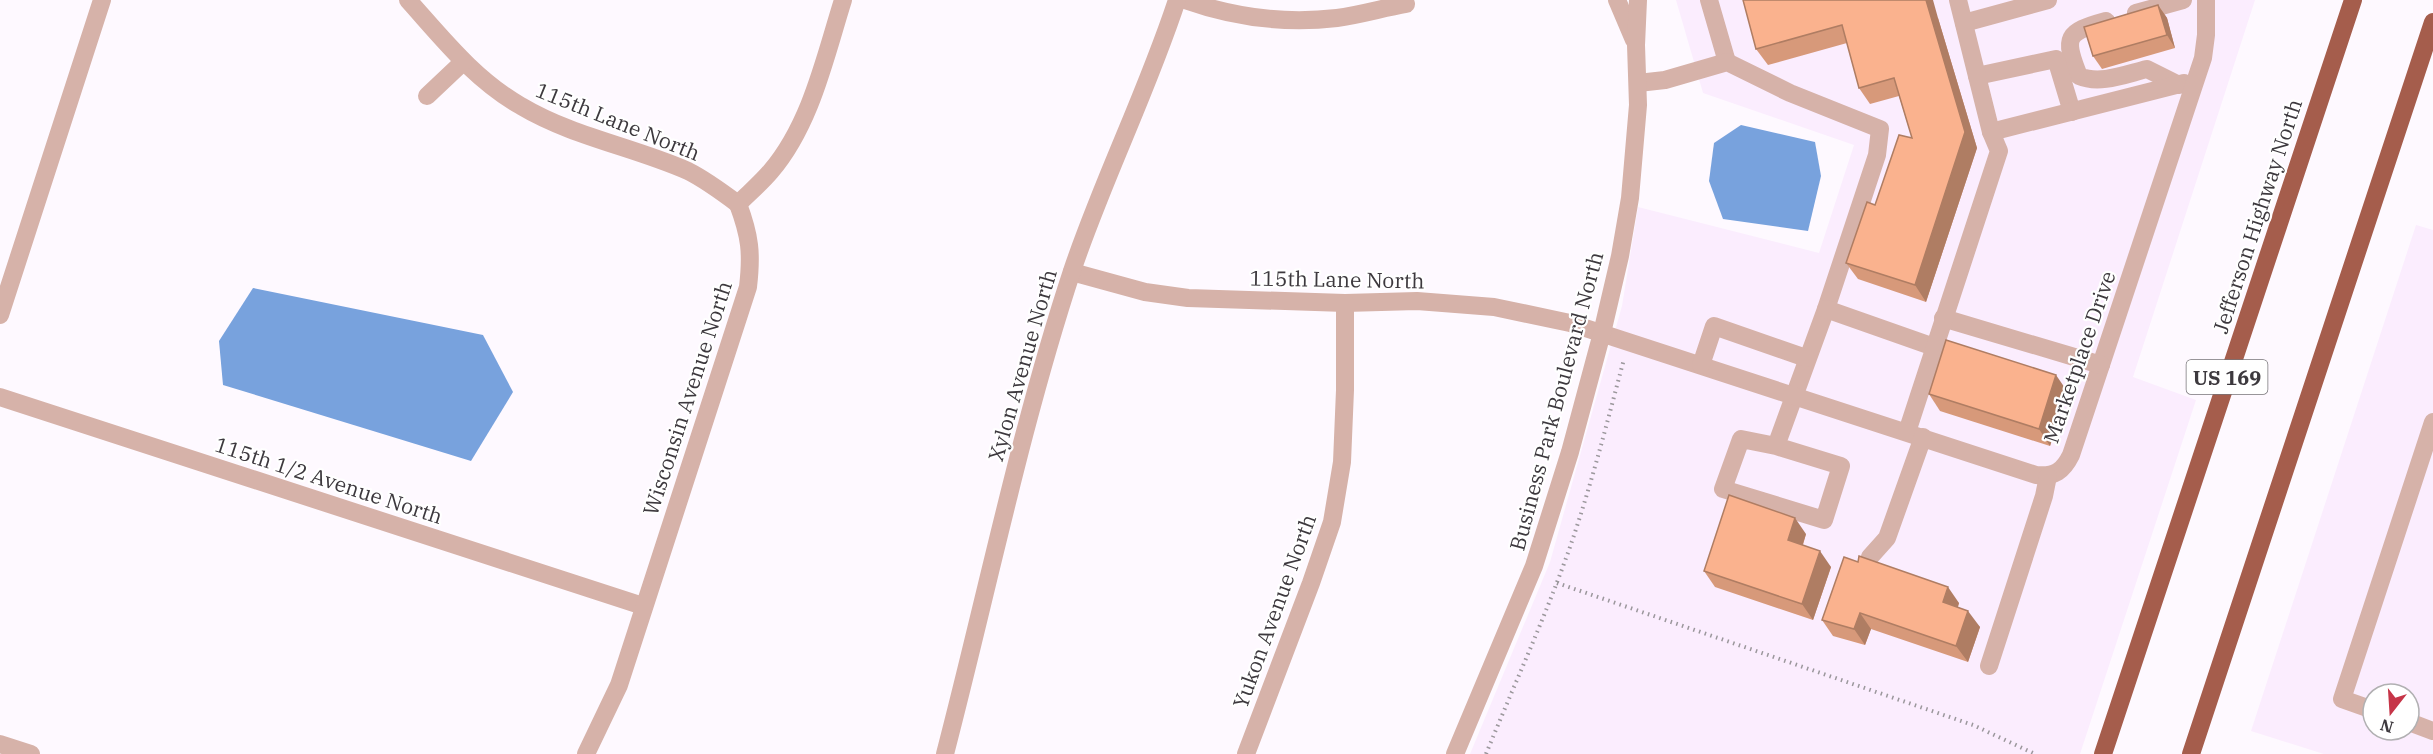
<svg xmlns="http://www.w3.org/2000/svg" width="2433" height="754" viewBox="0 0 2433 754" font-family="'IBM Plex Serif',serif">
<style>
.built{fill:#fbedfe;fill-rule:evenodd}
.water{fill:#78a2dd}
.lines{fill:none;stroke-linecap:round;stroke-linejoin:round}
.path{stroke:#9b979c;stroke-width:4;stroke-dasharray:1.5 4.5;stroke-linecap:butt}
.minor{stroke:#d6b2a9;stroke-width:18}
.highway{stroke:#a55d4c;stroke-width:18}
.wall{fill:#d7997a}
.shaded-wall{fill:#af7d63}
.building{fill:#fab28e;stroke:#af7d63;stroke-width:1.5}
.labels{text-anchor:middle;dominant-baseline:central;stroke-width:4.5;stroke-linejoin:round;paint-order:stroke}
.shield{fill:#fff;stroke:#777478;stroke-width:1.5}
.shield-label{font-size:20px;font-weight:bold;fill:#3d393e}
.street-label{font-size:21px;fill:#3d393e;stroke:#fff}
</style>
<rect width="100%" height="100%" fill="#fef9ff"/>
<!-- built -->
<g class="built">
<path d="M1676,0H2255L2133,377L2196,400L2080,754H1470L1550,562L1622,306L1638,207L1819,253L1854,145L1703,93Z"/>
<path d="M2416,225L2433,230V754H2324L2251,731ZM2373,694H2409V730H2373Z"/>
</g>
<!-- water -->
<g class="water">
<path d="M1741,125L1815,142L1821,176L1808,231L1723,219L1709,181L1714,143Z"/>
<path d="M253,288L483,335L513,392L471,461L223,385L219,341Z"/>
</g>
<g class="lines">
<!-- path -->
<g class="path">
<path d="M1557,583L1973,725L2035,754"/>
<path d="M1486,754C1514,685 1545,618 1570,547C1591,486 1607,423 1624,359"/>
</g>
<!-- minor -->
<g class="minor">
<path d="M408,0C443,39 475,80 521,106C573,137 634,147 688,171C706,180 722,192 738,204"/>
<path d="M1185,0C1233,17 1286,24 1337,18C1360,15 1383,8 1406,4"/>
<path d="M1617,0L1634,40"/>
<path d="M1709,0L1727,62"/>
<path d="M2136,13L2183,0"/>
<path d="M2106,21C2066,32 2063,37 2079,76C2100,85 2126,74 2147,69L2179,85"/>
<path d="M1964,23L2048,0"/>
<path d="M1977,76L2056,59L2072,112"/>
<path d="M1638,83L1665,80L1727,62L1790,93L1880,129L1877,155L1826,309L1776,446L1741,439L1723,489L1824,520L1841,466L1776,446"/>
<path d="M427,96L463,62"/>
<path d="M1991,132L2184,83"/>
<path d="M738,204C749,193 761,183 771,171C811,124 825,57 843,0"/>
<path d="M1072,272L1145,292L1188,298L1345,303L1417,301L1494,307L1570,323L2036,475C2055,477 2063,471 2071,455L2203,58L2206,35V0"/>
<path d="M1826,309L1934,347"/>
<path d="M0,315L102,0"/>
<path d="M1943,318L2101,365"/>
<path d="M1701,365L1714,326L1806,358"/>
<path d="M0,397L643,606"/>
<path d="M1907,432L1999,151L1991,132L1958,0"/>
<path d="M1867,566L1870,557L1887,538L1923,437"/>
<path d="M1989,666L2044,496L2048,476"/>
<path d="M2373,710L2342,699L2433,422"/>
<path d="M2409,722L2433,731"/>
<path d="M0,744L31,754"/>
<path d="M586,754L619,685L748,287C752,253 750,236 738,204"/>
<path d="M945,754C987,593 1020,429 1072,271C1103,179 1147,92 1177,0"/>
<path d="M1246,754L1311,583L1332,522L1342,462L1345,390V303"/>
<path d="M1455,754L1534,566L1570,452L1602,333L1620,256L1630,198L1638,105L1636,45L1638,0"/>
</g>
<!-- highway -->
<g class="highway">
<path d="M2103,754L2353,0"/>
<path d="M2191,754L2433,22"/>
</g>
</g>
<!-- wall -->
<g class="wall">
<path d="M1743,0L1938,18L1977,148L1926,302L1858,279L1846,263L1875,205L1912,138L1899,96L1870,104L1859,88L1847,43L1768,65L1756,49Z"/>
<path d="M2158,5L2167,18L2175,48L2102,69L2093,56Z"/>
<path d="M2067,391L2050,446L1940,411L1929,394Z"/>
<path d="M1806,534L1803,545L1831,567L1813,620L1715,587L1704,571Z"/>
<path d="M1858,562L1959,603L1958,607L1980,627L1968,662L1871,629L1865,645L1833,636L1822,620Z"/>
</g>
<!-- shaded-wall -->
<g class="shaded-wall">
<path d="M1926,0H1933L1938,18L1977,148L1926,302L1915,285Z"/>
<path d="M2158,5L2167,18L2175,48L2167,35Z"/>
<path d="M2056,375L2067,391L2050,446L2039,429Z"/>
<path d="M1795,518L1806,534L1799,556L1788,540Z"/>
<path d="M1820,551L1831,567L1813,620L1802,604Z"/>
<path d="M1948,587L1959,603L1954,618L1943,602Z"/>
<path d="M1968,611L1980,627L1968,662L1956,646Z"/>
<path d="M1860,613L1871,629L1865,645L1854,629Z"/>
</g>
<!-- building -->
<g class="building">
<path d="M1743,0H1926L1965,132L1915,285L1846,263L1867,202L1875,205L1899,135L1912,138L1894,78L1859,88L1842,25L1756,49Z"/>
<path d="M2158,5L2167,35L2093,56L2084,27Z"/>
<path d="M1946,340L2056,375L2039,429L1929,394Z"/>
<path d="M1729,495L1795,518L1788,540L1820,551L1802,604L1704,571Z"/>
<path d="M1859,556L1948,587L1943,602L1968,611L1956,646L1860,613L1854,629L1822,620L1844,557L1858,562Z"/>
</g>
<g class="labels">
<!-- shield labels -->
<rect class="shield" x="2186.5" y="360" width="81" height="34" rx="4.5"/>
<g class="shield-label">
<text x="2227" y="377">US 169</text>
</g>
<!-- street labels -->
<g class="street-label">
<text transform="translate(618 121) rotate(22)">115th Lane North</text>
<text transform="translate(2257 216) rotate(-72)">Jefferson Highway North</text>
<text transform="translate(1337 279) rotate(1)">115th Lane North</text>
<text transform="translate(2079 357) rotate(-71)">Marketplace Drive</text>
<text transform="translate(1022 365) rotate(-74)">Xylon Avenue North</text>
<text transform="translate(687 398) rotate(-72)">Wisconsin Avenue North</text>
<text transform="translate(1556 401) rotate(-75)">Business Park Boulevard North</text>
<text transform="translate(329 480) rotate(18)">115th 1/2 Avenue North</text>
<text transform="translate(1274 611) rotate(-70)">Yukon Avenue North</text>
</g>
</g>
<!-- north arrow -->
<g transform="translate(2391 712) rotate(197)"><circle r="28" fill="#ffffff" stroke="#b1b0b2" stroke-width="1.5"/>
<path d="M0-4.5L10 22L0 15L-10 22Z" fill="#c63548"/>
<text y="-9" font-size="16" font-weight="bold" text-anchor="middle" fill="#3d393e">N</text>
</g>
</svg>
